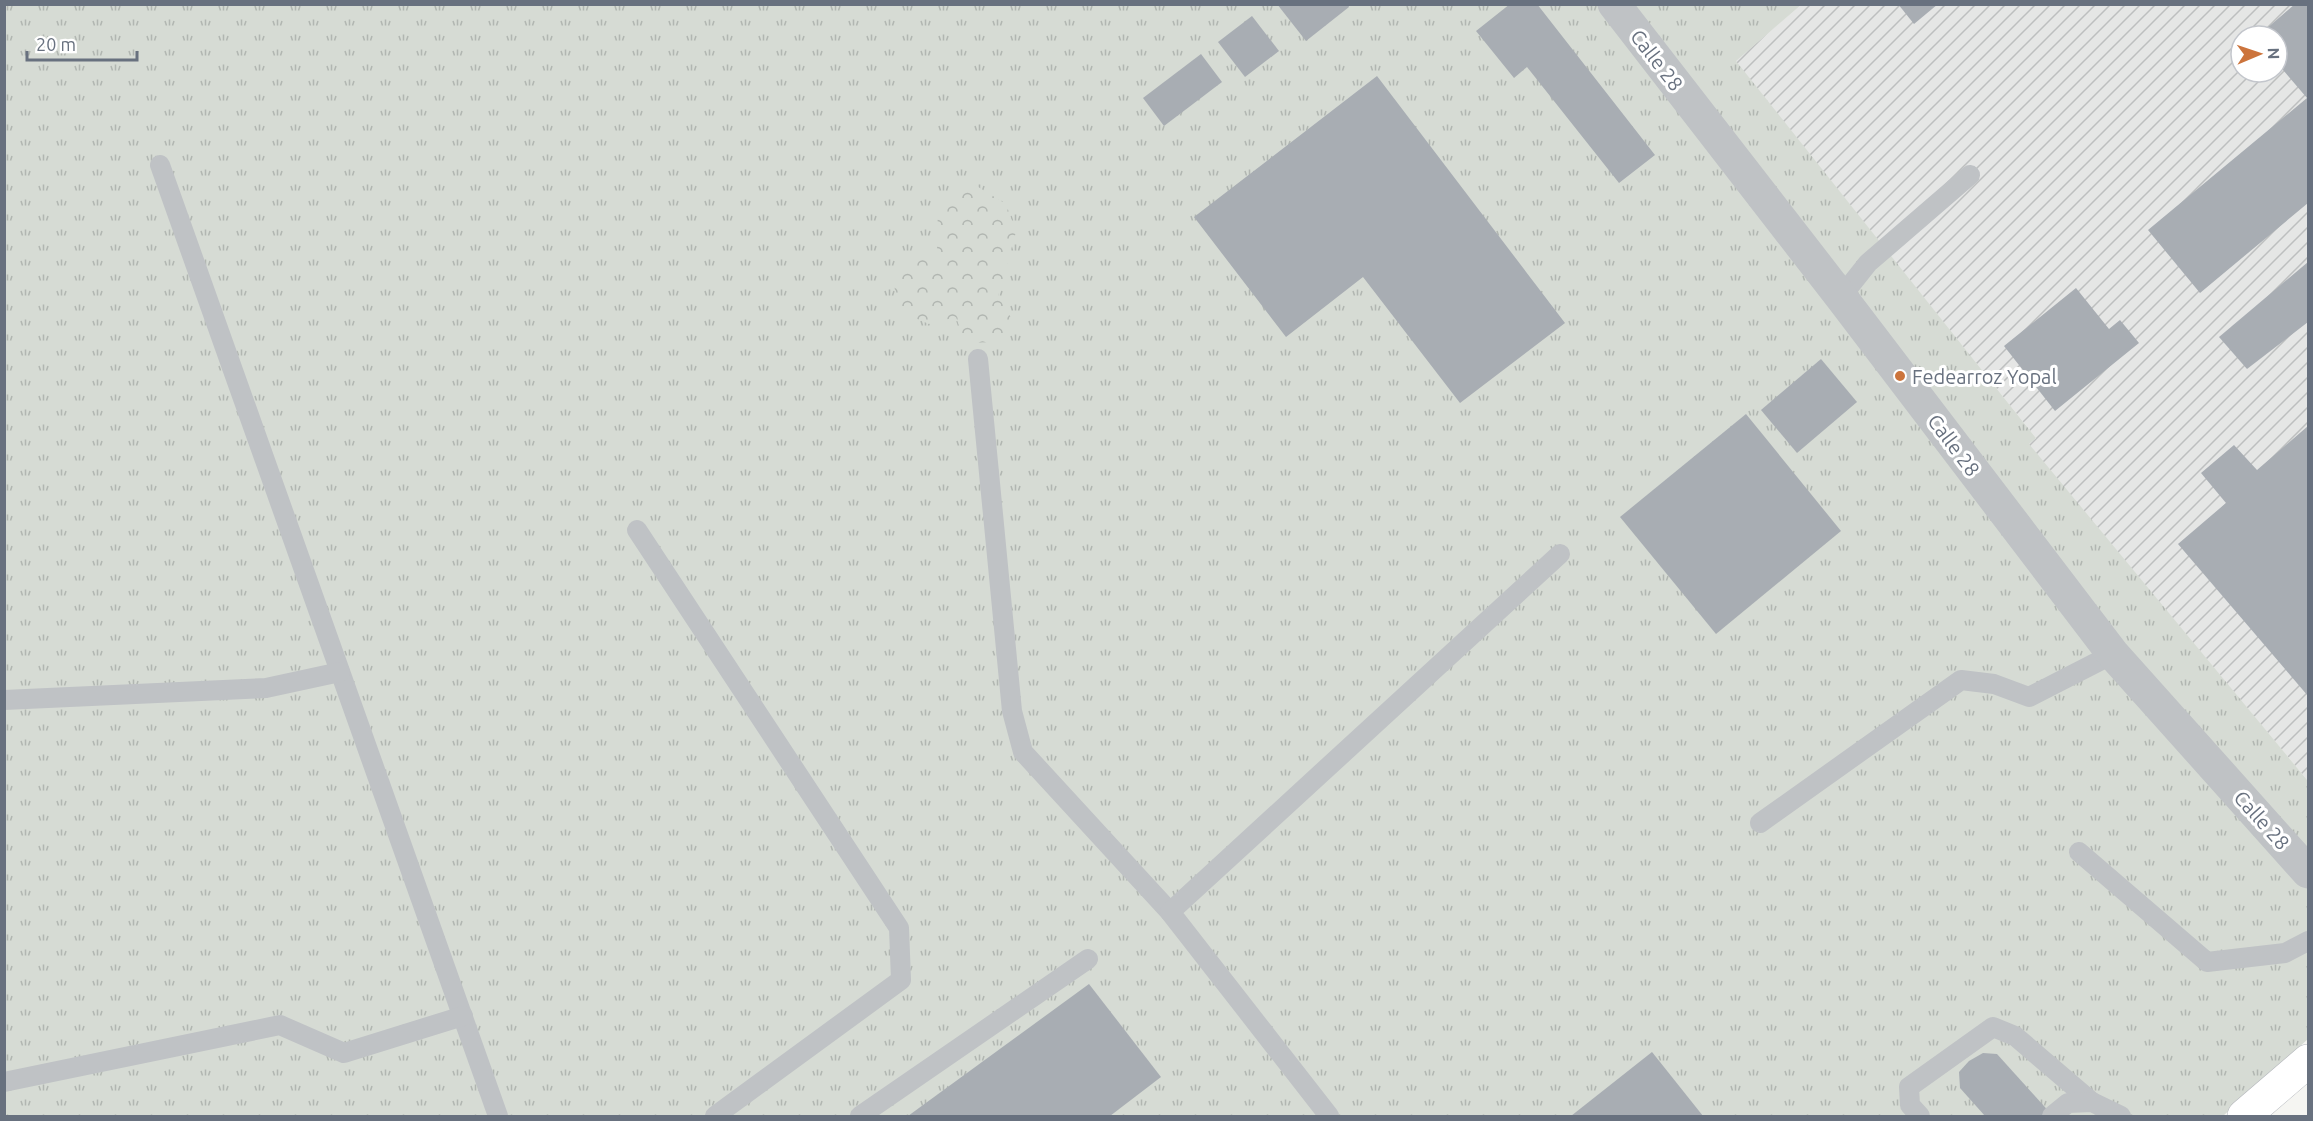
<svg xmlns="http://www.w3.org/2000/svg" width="2313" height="1121" viewBox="0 0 2313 1121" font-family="Ubuntu,sans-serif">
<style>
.industrial{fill:url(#industrial-furrows);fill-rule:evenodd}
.grass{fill:url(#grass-tufts)}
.forest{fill:url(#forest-crowns)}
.building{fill:#a8adb3}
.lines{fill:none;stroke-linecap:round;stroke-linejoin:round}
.secondary-casing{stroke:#b4b7bc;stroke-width:34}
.lane{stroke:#bfc2c5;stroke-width:20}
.street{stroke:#bfc2c5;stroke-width:33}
.secondary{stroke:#fff;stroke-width:33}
.poi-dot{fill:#cc743c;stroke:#fff;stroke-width:2}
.labels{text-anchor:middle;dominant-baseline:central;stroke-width:6;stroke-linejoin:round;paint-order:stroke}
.street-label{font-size:20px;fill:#68717f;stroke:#fff}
.poi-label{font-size:20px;fill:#68717f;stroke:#fff;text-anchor:start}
</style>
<defs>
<pattern id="industrial-furrows" width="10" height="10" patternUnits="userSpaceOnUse" patternTransform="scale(1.5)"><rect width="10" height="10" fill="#e5e6e5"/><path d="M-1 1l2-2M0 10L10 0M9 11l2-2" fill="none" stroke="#bdbfbf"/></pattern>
<pattern id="grass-tufts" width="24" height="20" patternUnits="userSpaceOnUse" patternTransform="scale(1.5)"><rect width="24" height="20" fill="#d6dbd4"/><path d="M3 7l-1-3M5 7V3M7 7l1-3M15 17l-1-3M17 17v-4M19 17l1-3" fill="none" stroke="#b1b6b1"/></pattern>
<pattern id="forest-crowns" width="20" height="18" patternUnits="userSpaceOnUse" patternTransform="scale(1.5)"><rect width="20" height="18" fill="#d6dbd4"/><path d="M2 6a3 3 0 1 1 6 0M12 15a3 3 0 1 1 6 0" fill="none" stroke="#b1b6b1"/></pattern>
</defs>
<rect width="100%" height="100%" fill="#f5f5f2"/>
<!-- industrial -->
<path class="industrial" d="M1801,5H2308V781L2028,444L2036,438L1735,61ZM2241,36H2277V72H2241Z"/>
<!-- grass -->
<path class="grass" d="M5,5H1801L1736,61L2036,438L2029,444L2308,781V1039L2223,1116H5Z"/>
<!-- forest -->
<path class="forest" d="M975,185L1006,204L1016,232L998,296L1015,324L995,342L965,343L956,317L929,324L896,310L894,276L903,255L937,253L938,201Z"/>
<!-- building -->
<g class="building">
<path d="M1277,4H1348L1349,7L1306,41Z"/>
<path d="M1510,4H1537L1655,155L1619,183L1527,67L1514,78L1476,31Z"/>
<path d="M1898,4H1938L1914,24Z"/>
<path d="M2295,4H2308V203L2200,293L2148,230L2307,98L2277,63V36H2258Z"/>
<path d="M1252,16L1279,51L1245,77L1218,42Z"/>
<path d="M1201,54L1222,82L1164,126L1143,98Z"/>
<path d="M1377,76L1565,323L1460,403L1363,277L1286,337L1194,217Z"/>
<path d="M2308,262V322L2247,369L2219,337Z"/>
<path d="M2076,288L2109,329L2120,320L2139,343L2055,411L2004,346Z"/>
<path d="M1821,359L1857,402L1797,453L1761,410Z"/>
<path d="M1746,414L1841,531L1716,634L1620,517Z"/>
<path d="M2308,426V696L2178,544L2226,503L2201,473L2234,445L2257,470Z"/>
<path d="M1089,984L1161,1077L1110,1116H908Z"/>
<path d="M1652,1052L1703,1116H1571Z"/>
<path d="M1983,1053L1997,1054L2053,1116H1985L1960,1088L1959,1072L1969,1061Z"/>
</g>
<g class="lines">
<!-- secondary casing -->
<g class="secondary-casing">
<path id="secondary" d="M2244,1116L2308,1061"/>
</g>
<!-- lane -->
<g class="lane">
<path d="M160,165L498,1116"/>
<path d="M1841,297L1868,263L1970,175"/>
<path d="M978,359L1012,711L1023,752L1170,912"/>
<path d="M637,530L899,928L901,980L715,1116"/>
<path d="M4,700L266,688L340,672"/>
<path d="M1760,823L1961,680L1994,684L2029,697L2113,654"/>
<path d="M2079,852L2207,962L2285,953L2308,941"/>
<path d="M4,1082L280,1025L344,1053L463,1016"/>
<path d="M860,1116L1088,959"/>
<path d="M1329,1116L1170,912L1560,554"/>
<path d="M1920,1116L1910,1105L1909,1087L1993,1027L2015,1036L2092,1102"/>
<path d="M2052,1116L2068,1103L2092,1102L2121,1116"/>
</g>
<!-- street -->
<path class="street" d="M1614,4L1841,297L2113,654L2308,872"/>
<!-- secondary -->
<use href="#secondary" class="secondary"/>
</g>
<!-- markers -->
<circle class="poi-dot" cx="1900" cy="376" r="6"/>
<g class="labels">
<!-- street labels -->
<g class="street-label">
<text transform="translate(1657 60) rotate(52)">Calle 28</text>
<text transform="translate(1954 445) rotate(53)">Calle 28</text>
<text transform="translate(2262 820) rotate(48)">Calle 28</text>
</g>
<!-- poi labels -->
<g class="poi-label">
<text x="1912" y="376">Fedearroz Yopal</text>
</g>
</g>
<!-- border -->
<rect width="2313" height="1121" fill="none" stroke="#68717f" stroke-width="12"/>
<!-- north arrow -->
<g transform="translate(2259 54) rotate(88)"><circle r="28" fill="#ffffff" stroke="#c3c6cc" stroke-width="1.5"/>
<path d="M0-4.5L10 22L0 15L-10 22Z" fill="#cc743c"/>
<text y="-9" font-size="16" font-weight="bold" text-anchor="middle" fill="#68717f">N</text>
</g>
<!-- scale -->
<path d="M27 51v9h110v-9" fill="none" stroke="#68717f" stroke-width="3"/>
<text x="36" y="51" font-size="18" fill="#68717f" stroke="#ffffff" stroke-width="4.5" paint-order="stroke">20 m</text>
</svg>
